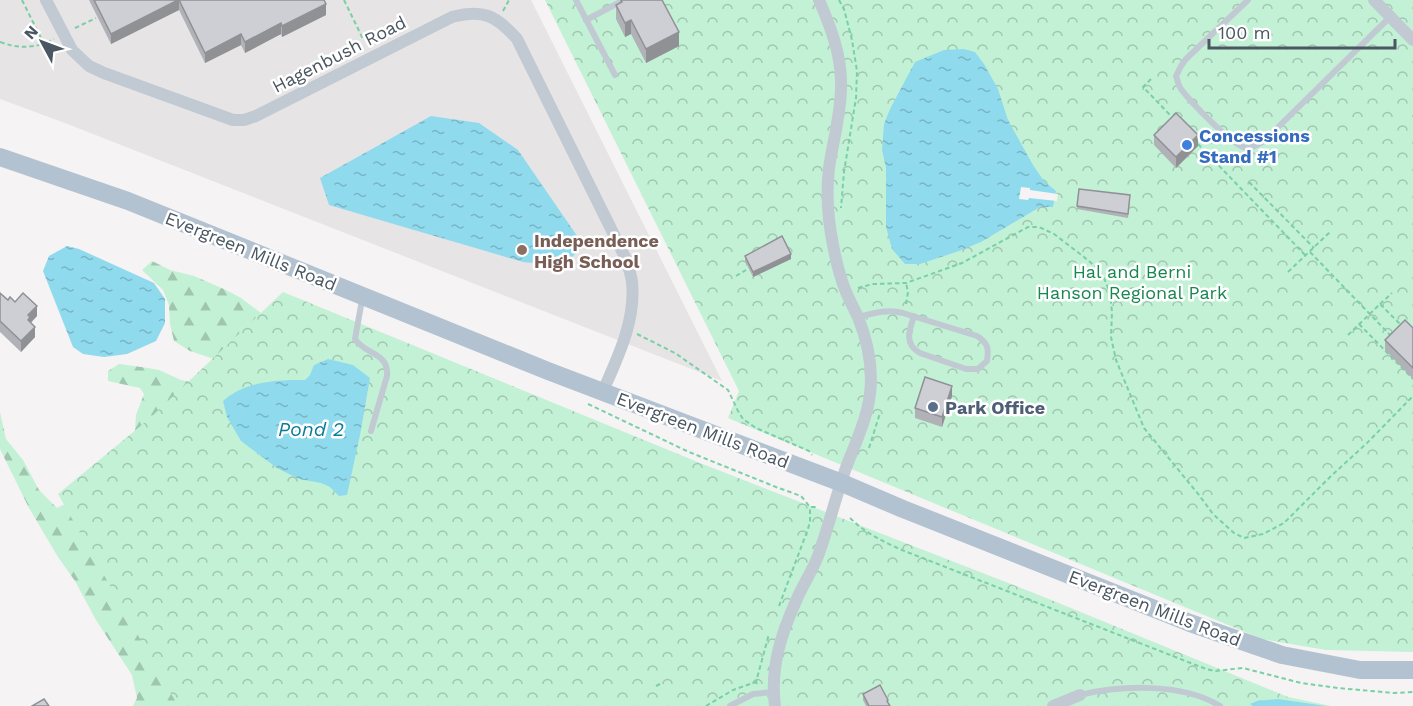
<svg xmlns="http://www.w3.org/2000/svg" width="1413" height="706" viewBox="0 0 1413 706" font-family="'Work Sans',sans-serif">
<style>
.education{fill:#e6e4e5}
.forest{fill:url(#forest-firs)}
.park{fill:url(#park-crowns)}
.water{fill:url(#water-ripples)}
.pier{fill:#f5f3f3}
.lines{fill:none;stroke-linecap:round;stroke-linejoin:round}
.path{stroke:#7ad0a6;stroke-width:2;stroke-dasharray:4.5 3;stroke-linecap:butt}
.lane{stroke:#c1cad2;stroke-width:6}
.street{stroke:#c1cad2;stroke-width:12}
.primary{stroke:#b3c2d1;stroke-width:18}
.wall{fill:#b0b2b7}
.shaded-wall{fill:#909195}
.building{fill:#cdcfd5;stroke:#909195;stroke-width:1.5}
.shop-dot{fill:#3f7fe0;stroke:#fff;stroke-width:2}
.education-dot{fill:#8d6e63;stroke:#fff;stroke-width:2}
.service-dot{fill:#5c6f8a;stroke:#fff;stroke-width:2}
.labels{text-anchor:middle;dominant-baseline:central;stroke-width:5;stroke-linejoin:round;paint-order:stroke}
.street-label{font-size:18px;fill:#4a5661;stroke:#fff}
.shop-label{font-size:18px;font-weight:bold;fill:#366cbe;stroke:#fff;text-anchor:start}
.education-label{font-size:18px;font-weight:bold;fill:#785e54;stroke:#fff;text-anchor:start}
.park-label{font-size:18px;fill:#17864f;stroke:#fff}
.service-label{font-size:18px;font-weight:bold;fill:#4e5e75;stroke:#fff;text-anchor:start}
.water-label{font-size:20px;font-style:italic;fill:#0c7c9b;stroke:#fff}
</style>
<defs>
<pattern id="forest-firs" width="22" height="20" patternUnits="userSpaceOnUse" patternTransform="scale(1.5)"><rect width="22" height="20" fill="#c3f1d5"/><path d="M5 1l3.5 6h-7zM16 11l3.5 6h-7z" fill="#a0c6b0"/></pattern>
<pattern id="park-crowns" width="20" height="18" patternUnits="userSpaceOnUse" patternTransform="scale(1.5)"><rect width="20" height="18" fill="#c3f1d5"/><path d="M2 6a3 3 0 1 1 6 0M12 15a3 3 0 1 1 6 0" fill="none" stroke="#a0c6b0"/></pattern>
<pattern id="water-ripples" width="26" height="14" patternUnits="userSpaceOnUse" patternTransform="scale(1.5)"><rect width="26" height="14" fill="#90daee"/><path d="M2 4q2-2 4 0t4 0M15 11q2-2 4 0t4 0" fill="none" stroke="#78b4c4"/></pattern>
</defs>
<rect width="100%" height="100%" fill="#f5f3f3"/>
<!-- education -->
<path class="education" d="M0,0H531L722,381L65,123L0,99Z"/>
<!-- forest -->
<path class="forest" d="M152,261L170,270L194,276L226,290L241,298L261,313L277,320L194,706H133L137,698L132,675L96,620L75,581L58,557L29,508L0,449V412L6,439L23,460L39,490L57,508L65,504L69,488L77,478L88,471L135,431L136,415L144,394L140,388L108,381V371L119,364L148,368L159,370L181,380L205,385L223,362L190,351L174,341L170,324L169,305L163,290L142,270Z"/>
<!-- park -->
<g class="park">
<path d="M545,0H1413V652L1326,650L1262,639L728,418L739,391Z"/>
<path d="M283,292L700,463L1044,597L1288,697L1331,706H178L58,494L149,419Z"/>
</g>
<!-- water -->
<g class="water">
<path d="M964,49L975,52L984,64L998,89L1008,120L1033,165L1044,181L1056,191L1053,207H1040L981,242L959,251L920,264H905L892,249L886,227V168L882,150L884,124L890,109L915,62L944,50Z"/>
<path d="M431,116L479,123L518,150L584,246L562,266L523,262L329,205L320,178Z"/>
<path d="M67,246L79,249L154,283L165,299V323L156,341L127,354L104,357L83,354L73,347L43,271L49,256Z"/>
<path d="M328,359L353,365L370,378L360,435L347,495L339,496L330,487L321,483L299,479L277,468L241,441L227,417L223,401C245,381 276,380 305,380L310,375L314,365Z"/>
<path d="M1278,699L1326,706H1253L1250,704L1257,701Z"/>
</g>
<!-- pier -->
<path class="pier" d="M1021,187L1030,188V190L1058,194L1057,201L1029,198L1028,200L1019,199Z"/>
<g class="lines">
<!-- path -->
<g class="path">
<path d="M22,0L44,44L54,39"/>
<path d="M344,0L363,39"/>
<path d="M839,0L844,9L852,40L857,71L856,98L844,172L841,208"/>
<path d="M503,11L509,0"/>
<path d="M75,28L96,18"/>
<path d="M0,42C17,48 26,48 44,44"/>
<path d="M1151,79L1143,87L1173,118"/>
<path d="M1198,144L1306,256"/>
<path d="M1249,182L1314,248"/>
<path d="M1310,252L1391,336"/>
<path d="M1288,272L1331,231"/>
<path d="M736,276L746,270"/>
<path d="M858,288L873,284L906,283L962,263L1028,227H1039L1054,234L1084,257L1096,267L1104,278L1110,293L1112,312L1111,337L1116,360L1144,428L1199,495L1213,514L1234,533L1244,538L1263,534L1284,523L1330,477L1367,443L1413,396"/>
<path d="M906,304L908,292L906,283"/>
<path d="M1380,304L1392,293"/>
<path d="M1359,324L1413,379"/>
<path d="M637,334L675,353L728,390L738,411L743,419L756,428L809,451L812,455"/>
<path d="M1348,335L1380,304L1401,325"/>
<path d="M588,404L689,452L776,487L801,496L810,507H816"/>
<path d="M869,448L880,413"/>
<path d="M850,518C865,533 884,542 902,550L1206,669L1215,671L1243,668L1301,683L1338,688L1394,693L1413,692"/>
<path d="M779,606L808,529L810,521V507"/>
<path d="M757,684L756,682L769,634"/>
<path d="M656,686L660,684"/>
<path d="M706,706L733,690L756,682"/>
</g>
<!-- lane -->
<g class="lane">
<path d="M576,0L615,75"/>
<path d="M1248,0L1186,59L1181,66L1176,76C1178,81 1178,85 1181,89C1190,101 1234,148 1247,148C1253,148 1259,144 1264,141L1390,17"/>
<path d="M586,20L624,0"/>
<path d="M362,300L355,339C365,355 389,352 387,376L371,431"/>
<path d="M858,317C874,313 887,309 903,313L977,336C988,343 989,348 987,361L978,369H966L920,353C904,344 909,331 914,316"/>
<path d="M1080,695C1122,685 1183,683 1220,706"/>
<path d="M730,706L753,694L773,692"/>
</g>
<!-- street -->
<g class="street">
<path d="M46,0L72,50L89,66L104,73L233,120H244L256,116L452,17C483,9 496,15 517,39L626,259C628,266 631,274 632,282C636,320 618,357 603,391"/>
<path d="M1374,0L1413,40"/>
<path d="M775,706C770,669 781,634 796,601C802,586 812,572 818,556C829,526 836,495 847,465C854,447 862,430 867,410C875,379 870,347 858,317C854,309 850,301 846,292C840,277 836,261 833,245C828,220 826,193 829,168C833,141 841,114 841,87C842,56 831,28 819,0"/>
<path d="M1053,706L1080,695"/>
</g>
<!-- primary -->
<path class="primary" d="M0,157L128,201L548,371L842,483L903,509L1190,623L1253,645L1282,655L1360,670H1413"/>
</g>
<!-- wall -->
<g class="wall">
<path d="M89,0H324L326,15L282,37L281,34L245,53L241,45L205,63L179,10L111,44Z"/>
<path d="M620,0H662L679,46L646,63L631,34L625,37L616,19V5L620,2Z"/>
<path d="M1154,135L1198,146L1176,168L1154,145Z"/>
<path d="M1130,199L1128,218L1077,209V206Z"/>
<path d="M745,256L791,259L753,277L745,261Z"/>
<path d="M0,293L8,300L15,302L37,316L31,323L35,337L21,352L0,332Z"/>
<path d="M1413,328V379L1385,350V340Z"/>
<path d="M952,396L942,427L915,418V408Z"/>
<path d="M863,694L888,703L890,706H866L863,700Z"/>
</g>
<!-- shaded-wall -->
<g class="shaded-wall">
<path d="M179,0V10L111,44V34Z"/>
<path d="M326,4V15L282,37V26Z"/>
<path d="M631,20V34L625,37V23Z"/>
<path d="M281,23V34L245,53V42Z"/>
<path d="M679,32V46L646,63V49Z"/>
<path d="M241,34V45L205,63V53Z"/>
<path d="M1198,135V146L1176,168V157Z"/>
<path d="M791,254V259L753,277V272Z"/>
<path d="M37,306V316L30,323L28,331V315Z"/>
<path d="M35,327V337L21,352V341Z"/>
<path d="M952,386V396L942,427V417Z"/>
</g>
<!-- building -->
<g class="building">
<path d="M94,0H178L111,34Z"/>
<path d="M179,0H324L326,4L282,26L281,23L245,42L241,34L205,53Z"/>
<path d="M621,0H662L679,32L646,49L631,20L625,23L616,5L622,2Z"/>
<path d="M1176,113L1198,135L1176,157L1154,135Z"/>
<path d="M1079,189L1130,195L1128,214L1077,206Z"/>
<path d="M782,236L791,254L753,272L745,256Z"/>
<path d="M0,293L8,300L10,297L15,302L23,293L37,306L28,315L30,317L28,320L35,327L21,341L0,321Z"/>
<path d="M1405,320L1413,328V368L1385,340Z"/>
<path d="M925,377L952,386L942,417L915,408Z"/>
<path d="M880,685L888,700L887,701L890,706H869L863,694Z"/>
<path d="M44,699L49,706H32Z"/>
</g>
<!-- markers -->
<circle class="shop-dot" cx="1187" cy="145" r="6"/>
<circle class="education-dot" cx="522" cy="250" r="6"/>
<circle class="service-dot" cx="933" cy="407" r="6"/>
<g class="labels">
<!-- street labels -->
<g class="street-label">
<text transform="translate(339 54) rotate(-27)">Hagenbush Road</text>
<text transform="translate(251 251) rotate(22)">Evergreen Mills Road</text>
<text transform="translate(703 430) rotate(21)">Evergreen Mills Road</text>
<text transform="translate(1155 608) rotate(21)">Evergreen Mills Road</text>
</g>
<!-- shop labels -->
<g class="shop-label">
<text x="1199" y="135">Concessions<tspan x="1199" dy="21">Stand #1</tspan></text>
</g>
<!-- education labels -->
<g class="education-label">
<text x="534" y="240">Independence<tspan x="534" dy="21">High School</tspan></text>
</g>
<!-- park labels -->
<g class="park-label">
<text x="1132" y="271">Hal and Berni<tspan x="1132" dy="21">Hanson Regional Park</tspan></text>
</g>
<!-- service labels -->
<g class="service-label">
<text x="945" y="407">Park Office</text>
</g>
<!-- water labels -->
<g class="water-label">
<text x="311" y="429">Pond 2</text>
</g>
</g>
<!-- north arrow -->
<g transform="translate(42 42) rotate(311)" stroke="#ffffff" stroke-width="4.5" paint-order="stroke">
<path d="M0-4.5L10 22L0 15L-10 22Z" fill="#4a5661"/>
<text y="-9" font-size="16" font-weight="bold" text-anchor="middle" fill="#4a5661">N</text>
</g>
<!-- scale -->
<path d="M1209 39v9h186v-9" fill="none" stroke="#4a5661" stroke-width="3"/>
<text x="1218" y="39" font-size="18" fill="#4a5661" stroke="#ffffff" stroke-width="4.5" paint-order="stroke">100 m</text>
</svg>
